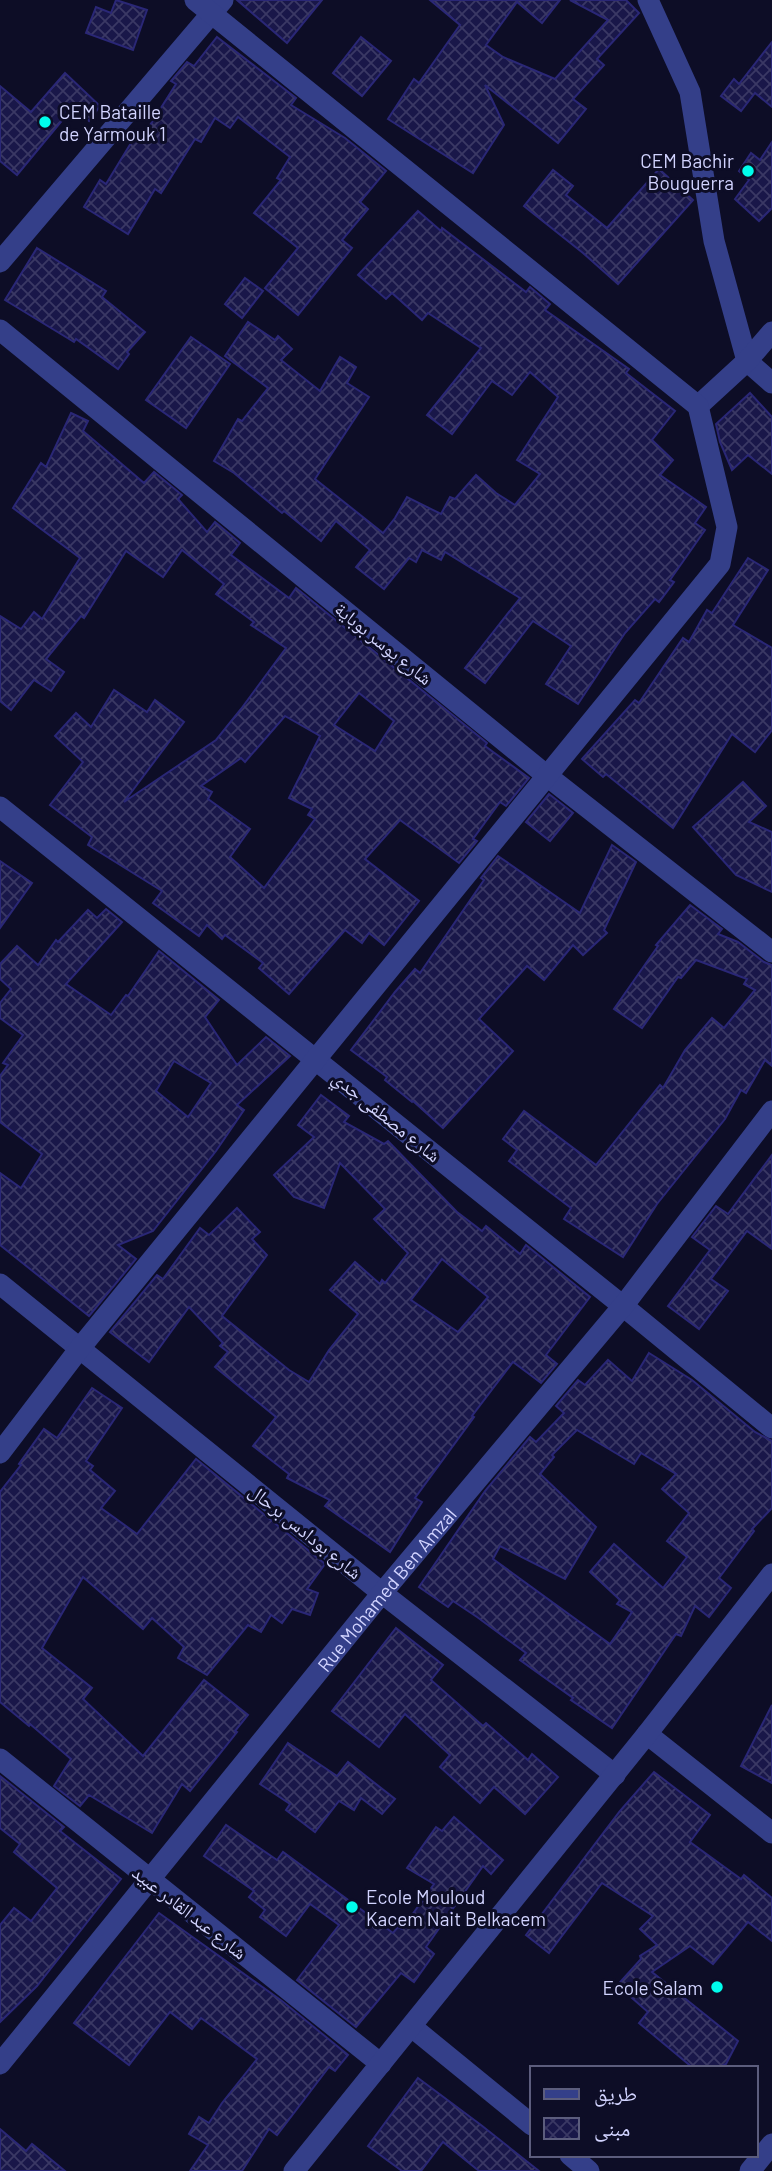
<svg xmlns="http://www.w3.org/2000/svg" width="772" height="2171" viewBox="0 0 772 2171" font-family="Barlow,'Noto Naskh Arabic',sans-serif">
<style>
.building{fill:url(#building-cross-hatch);stroke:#2a2776;stroke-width:2;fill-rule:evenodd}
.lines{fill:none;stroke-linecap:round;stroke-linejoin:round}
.minor{stroke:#343f89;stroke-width:21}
.poi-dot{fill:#00fdec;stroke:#0d0d26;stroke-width:2.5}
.labels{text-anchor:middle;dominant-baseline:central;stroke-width:6;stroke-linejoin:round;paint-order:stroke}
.poi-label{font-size:19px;fill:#d2d4ff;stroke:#0d0d26;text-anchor:start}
.street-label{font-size:19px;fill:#d2d4ff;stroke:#0d0d26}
</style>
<defs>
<pattern id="building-cross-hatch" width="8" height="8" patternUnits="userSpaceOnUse" patternTransform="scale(1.75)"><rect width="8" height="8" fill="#191749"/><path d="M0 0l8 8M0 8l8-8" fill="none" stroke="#3a3864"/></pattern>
</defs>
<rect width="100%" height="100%" fill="#0d0d26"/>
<!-- building -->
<g class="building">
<path d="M116,0L147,10L133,50L86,33L96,7L111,13Z"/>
<path d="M237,0H322L287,43Z"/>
<path d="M430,0H560L542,23L517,2L486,45L503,57L555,79L608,20L570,0H626L639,13L597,59L604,65L573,99L586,109L558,143L485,85L504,125L473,173L388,119L414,79L419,83L460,25Z"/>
<path d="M217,37L296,98L291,105L345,138L386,171L360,202L368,209L342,240L352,248L298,315L265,288L298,248L254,213L281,180L277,178L290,157L238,117L230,128L215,118L201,142L195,139L161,193L155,189L128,234L84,207L100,180L106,184L134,138L140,141L176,84L171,81L187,62L194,66Z"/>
<path d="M361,37L391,61L362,96L333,73Z"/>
<path d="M772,42V107L755,93L741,111L721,96L734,79L739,84Z"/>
<path d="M65,73L100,106L89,121L74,106L17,175L0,161V86L31,112Z"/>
<path d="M772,142V208L759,221L735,199L749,180L739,171L751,153L760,160Z"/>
<path d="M659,169L693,200L618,284L583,253L524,206L553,170L573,186L566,195L607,228Z"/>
<path d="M418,211L441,231L442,228L526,292L530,287L550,304L545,310L629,369L626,373L675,411L652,440L673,460L660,475L706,507L695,523L705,530L670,580L674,582L659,602L655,599L625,633L578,704L546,684L571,646L533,621L485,683L465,668L520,598L445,552L441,560L422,550L416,562L409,558L384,589L356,567L370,550L336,521L321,541L284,511L282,513L234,473L214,461L238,419L242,421L268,388L225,356L248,322L275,340L278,336L292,349L281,360L320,391L340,357L356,367L347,383L369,397L315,479L383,533L395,518L407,497L441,514L450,497L455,499L476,475L496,493L515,505L540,474L517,460L558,397L530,372L512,395L492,381L452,434L427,415L481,348L428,313L422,320L392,293L386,299L358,275Z"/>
<path d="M37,248L106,291L102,297L145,332L127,352L129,354L118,369L76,339L74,342L5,300Z"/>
<path d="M245,278L263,291L242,318L225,304Z"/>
<path d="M191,337L230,364L186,428L146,400Z"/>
<path d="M750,393L772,417V474L748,455L732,470L720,442L716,424Z"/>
<path d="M71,413L88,421L83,431L144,483L154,472L182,495L178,499L207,532L215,522L240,543L231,555L289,598L296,588L487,743L485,746L529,778L506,806L500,802L473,839L477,841L459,863L400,820L365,859L419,901L384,945L369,933L362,943L345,930L289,994L259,968L263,963L225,935L222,939L207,925L199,936L153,903L162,891L88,845L92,837L50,805L83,762L55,736L76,713L91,727L114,690L147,712L155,700L184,722L124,802L216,740L241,709L286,648L251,625L254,622L216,594L224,584L182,550L163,577L126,551L84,618L81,616L46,659L64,672L51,691L34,680L11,710L0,701V616L21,629L34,612L42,619L80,558L13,508L41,463L46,467ZM359,693L394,721L375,751L334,725ZM285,716L320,736L289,798L312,809L308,815L315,819L264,888L230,857L250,829L208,799L212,792L201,786L241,758L245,762Z"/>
<path d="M748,558L768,570L733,625L772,648V730L755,752L732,734L673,828L606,774L603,777L582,759L635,700L639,703L683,638L689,642L707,610L712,613Z"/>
<path d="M743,782L766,806L749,822L772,832V892L736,875L693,827Z"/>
<path d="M549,794L573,813L550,841L526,822Z"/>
<path d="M612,845L636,862L604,930L607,933L583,955L573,945L544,980L527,966L479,1019L513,1051L443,1128L413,1101L412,1102L385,1080L387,1077L351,1050L395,992L415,969L420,973L484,880L481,878L498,856L580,913Z"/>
<path d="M0,861L32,883L0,928Z"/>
<path d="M690,905L722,929L718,934L738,942L764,962L772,965V1066L765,1060L746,1093L741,1090L725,1119L657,1204L623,1257L564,1219L571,1208L509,1161L517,1150L503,1139L524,1111L596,1165L660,1085L663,1088L685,1050L712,1018L724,1028L755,990L744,984L747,979L696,960L681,978L678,977L642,1028L614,1009L658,946L656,945Z"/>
<path d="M106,909L122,922L66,984L111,1015L126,995L128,996L159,951L219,1000L205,1017L237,1065L266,1037L290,1056L237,1105L244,1110L216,1151L153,1231L118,1245L136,1259L89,1316L0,1245V1173L21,1188L42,1154L0,1122V1076L8,1065L3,1063L23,1035L0,1018V1003L11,989L0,979V964L17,946L38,965L56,940L58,942L88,910L97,918ZM174,1061L211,1083L188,1117L156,1091Z"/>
<path d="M321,1095L349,1116L344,1122L384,1144L388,1141L457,1212L482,1231L486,1226L520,1254L526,1245L590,1297L546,1355L557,1364L541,1383L513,1362L472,1416L474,1417L415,1498L422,1502L390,1552L325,1506L330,1500L287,1478L289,1474L253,1446L276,1417L215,1367L228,1352L220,1346L223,1343L189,1307L149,1362L110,1332L157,1275L163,1279L200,1228L209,1235L237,1208L260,1232L252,1239L267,1255L222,1316L289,1370L309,1382L329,1350L358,1314L330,1290L355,1262L380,1284L382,1280L385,1283L408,1253L374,1219L385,1209L340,1163L324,1208L294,1197L274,1175L314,1137L298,1125ZM442,1259L488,1297L458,1332L411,1300Z"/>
<path d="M772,1155V1249L747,1231L711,1279L728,1291L699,1329L668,1306L710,1250L692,1237L716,1206L728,1214Z"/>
<path d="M649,1353L692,1380L755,1432L772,1441V1508L752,1529L754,1531L719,1578L731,1588L709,1617L695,1606L681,1636L676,1634L612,1728L571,1700L573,1698L520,1660L526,1653L477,1617L453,1601L448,1607L419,1587L485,1491L530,1437L536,1442L564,1413L556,1406L578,1380L585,1385L608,1360L632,1381ZM577,1430L634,1464L641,1453L676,1474L662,1489L689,1513L667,1541L687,1557L663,1588L614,1544L590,1572L620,1600L617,1604L632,1612L610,1644L493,1559L500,1546L565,1579L596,1527L540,1474L554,1457L552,1455Z"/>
<path d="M92,1388L122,1408L86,1461L93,1466L90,1470L115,1491L101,1508L137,1534L196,1459L325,1564L307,1589L318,1593L310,1615L292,1609L282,1623L271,1615L261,1632L248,1625L207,1675L178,1658L184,1647L152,1618L143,1629L83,1577L42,1648L92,1688L83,1699L143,1756L204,1680L248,1715L235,1731L237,1732L190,1791L182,1784L152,1833L89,1795L80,1806L54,1786L71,1759L30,1724L29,1726L0,1702V1492L21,1465L19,1464L44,1429L57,1438Z"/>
<path d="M396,1628L443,1665L431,1680L483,1726L486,1723L528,1760L532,1754L558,1777L525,1814L494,1787L480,1803L440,1767L450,1755L405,1714L379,1747L332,1711Z"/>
<path d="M772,1705V1783L741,1766Z"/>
<path d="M288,1743L337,1776L348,1762L395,1799L382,1814L361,1798L354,1810L339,1801L315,1832L286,1810L290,1804L260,1784Z"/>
<path d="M654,1772L710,1815L690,1842L741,1879L744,1875L772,1898V1941L748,1922L713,1964L690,1946L652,1972L738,2041L726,2064L718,2068H693L639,2023L648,2012L624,1991L619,1994L614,1989L641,1959L640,1956L657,1945L640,1929L653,1916L602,1883L549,1953L526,1935L620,1811Z"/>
<path d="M0,1776L64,1827L60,1831L121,1879L37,1986L0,2022V1925L14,1908L31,1921L57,1888L14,1852L20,1844L0,1828Z"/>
<path d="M454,1817L503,1860L491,1874L483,1866L426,1947L434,1954L414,1982L401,1973L356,2027L297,1980L339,1925L310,1904L286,1936L260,1917L265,1910L249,1897L254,1891L204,1856L226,1825L277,1860L283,1852L393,1933L398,1927L402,1929L434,1884L407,1868L436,1827L442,1831Z"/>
<path d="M159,1913L282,2001L348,2055L335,2071L329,2067L277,2135L269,2129L242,2171H190L208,2145L189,2134L199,2117L209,2123L222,2103L257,2059L201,2018L192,2029L170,2012L129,2065L74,2023Z"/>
<path d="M418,2078L481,2125L539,2171H479L443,2142L421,2171H402L368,2146Z"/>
<path d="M0,2129L26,2151L32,2144L65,2171H0Z"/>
</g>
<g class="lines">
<!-- minor -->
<g class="minor">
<path d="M648,0L690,92L714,241L747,361L772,383"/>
<path d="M0,262L223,0"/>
<path d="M0,330L546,775L772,952"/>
<path d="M698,406L747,361L772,332"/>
<path d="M0,807L623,1306L772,1428"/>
<path d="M0,1284L382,1593L615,1775"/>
<path d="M0,1453L80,1348L720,564L727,527L698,406L195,0"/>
<path d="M647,1734L772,1833"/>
<path d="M0,1759L381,2064"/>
<path d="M412,2027L532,2125"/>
<path id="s1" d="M0,2064L382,1593L623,1306L772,1111"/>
<path d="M570,2155L589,2171"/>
<path d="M294,2171L647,1734L772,1574"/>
<path d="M750,2171L772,2144"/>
</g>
</g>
<!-- markers -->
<g class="poi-dot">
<circle cx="45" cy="122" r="7"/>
<circle cx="748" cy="171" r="7"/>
<circle cx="352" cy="1907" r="7"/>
<circle cx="717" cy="1987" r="7"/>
</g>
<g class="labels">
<!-- poi labels -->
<g class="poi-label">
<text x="59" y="111">CEM Bataille<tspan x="59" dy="22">de Yarmouk 1</tspan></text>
<text x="734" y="160" text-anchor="end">CEM Bachir<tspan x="734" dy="22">Bouguerra</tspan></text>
<text x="366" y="1896">Ecole Mouloud<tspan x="366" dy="22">Kacem Nait Belkacem</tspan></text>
<text x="703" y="1987" text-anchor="end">Ecole Salam</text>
</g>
<!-- street labels -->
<g class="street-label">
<text transform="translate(384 643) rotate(39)">شارع يوسر بوباية</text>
<text transform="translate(387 1116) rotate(39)">شارع مصطفى جدي</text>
<text transform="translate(306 1531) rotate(39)">شارع بودادس برحال</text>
<text stroke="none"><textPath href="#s1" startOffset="612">Rue Mohamed Ben Amzal</textPath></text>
<text transform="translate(190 1912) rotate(38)">شارع عبد القادر عبيد</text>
</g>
</g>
<!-- legend -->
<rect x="530" y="2066" width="228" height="91" fill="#0d0d26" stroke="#5c5d7d" stroke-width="2"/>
<rect x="544" y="2089" width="35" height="10" fill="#343f89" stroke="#5c5d7d" stroke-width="2"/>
<text x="594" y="2101" font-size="21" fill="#d2d4ff">طريق</text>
<rect x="544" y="2118" width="35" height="21" fill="url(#building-cross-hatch)" stroke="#5c5d7d" stroke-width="2"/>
<text x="594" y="2136" font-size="21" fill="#d2d4ff">مبنى</text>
</svg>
